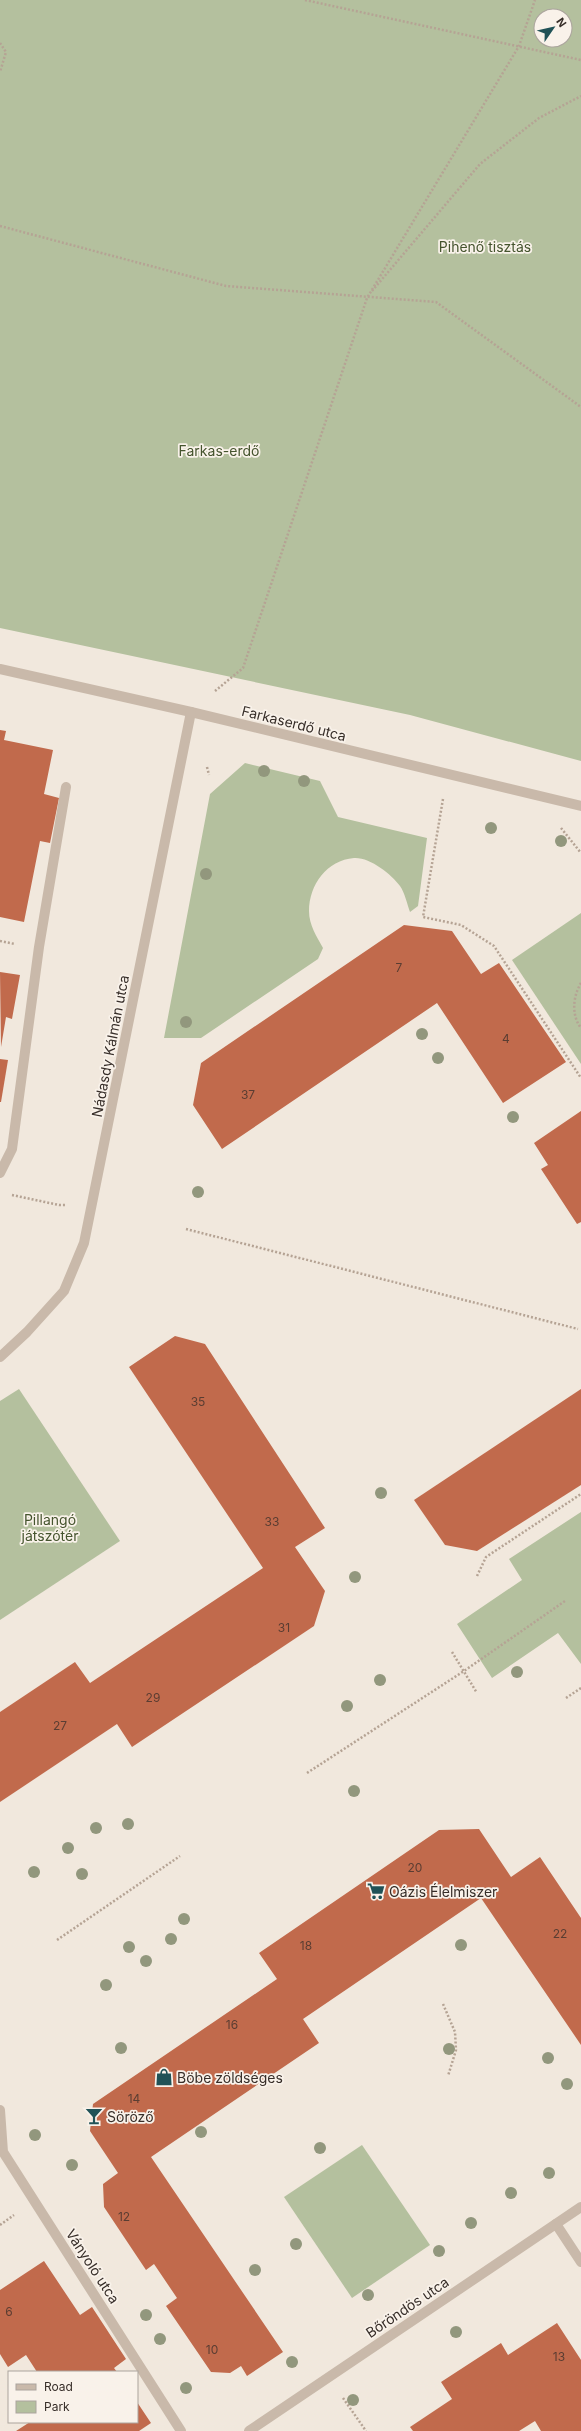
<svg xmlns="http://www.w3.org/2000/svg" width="581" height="2431" viewBox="0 0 581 2431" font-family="Inter,sans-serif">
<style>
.green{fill:#b4c09e;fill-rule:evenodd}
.building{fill:#c16a4c}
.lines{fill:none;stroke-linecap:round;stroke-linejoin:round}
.path{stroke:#b5a394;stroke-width:2.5;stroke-dasharray:2 2;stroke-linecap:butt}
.minor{stroke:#c9b9aa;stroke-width:10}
.tree{fill:#92977d}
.labels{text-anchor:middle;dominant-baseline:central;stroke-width:3.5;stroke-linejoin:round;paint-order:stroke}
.number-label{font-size:12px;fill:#5a3d32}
.park-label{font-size:14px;fill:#45542e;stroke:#f9f2ea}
.street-label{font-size:14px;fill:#372e29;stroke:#f9f2ea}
.poi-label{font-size:14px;fill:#372e29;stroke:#f9f2ea;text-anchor:start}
</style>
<rect width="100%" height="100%" fill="#f1e8dd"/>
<!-- green -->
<g class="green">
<path d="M0,0H581V761L410,715L0,628ZM541,16H565V40H541Z"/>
<path d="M245,763L320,781L338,817L427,838L418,906L410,912C407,904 405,893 400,886C391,874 370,857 354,858C327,860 309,885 309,911C309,925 317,937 323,948L318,959L201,1038H164L210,794Z"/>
<path d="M581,913V1064L512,960Z"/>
<path d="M19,1389L120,1541L0,1620V1401Z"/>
<path d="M581,1512V1664L558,1633L492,1678L457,1624L522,1580L509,1559Z"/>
<path d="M362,2145L430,2245L352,2298L284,2197Z"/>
</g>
<!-- building -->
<g class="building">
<path d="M0,730L6,731L4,740L53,750L44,794L59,798L50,843L40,841L24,922L0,917Z"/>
<path d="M404,925L452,931L481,974L499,963L566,1062L503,1103L437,1003L222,1149L193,1105L201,1063Z"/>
<path d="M0,972L20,975L12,1019L6,1017L1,1047Z"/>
<path d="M0,1059L8,1060L1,1102H0Z"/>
<path d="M581,1111V1222L577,1224L541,1169L548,1165L534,1143Z"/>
<path d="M175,1336L205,1344L325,1528L295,1547L325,1591L314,1626L132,1747L117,1724L0,1802V1712L75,1662L90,1683L263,1568L129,1367Z"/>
<path d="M581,1389V1485L477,1551L445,1545L414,1500Z"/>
<path d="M479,1829L511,1877L540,1857L581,1918V2045L481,1898L303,2019L319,2043L151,2157L283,2352L247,2376L241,2366L230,2373L211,2372L166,2306L177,2298L154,2264L146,2270L104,2207L103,2184L118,2173L90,2131L93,2104L277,1979L259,1953L439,1830Z"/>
<path d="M44,2261L80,2315L92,2307L126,2359L114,2368L117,2372H37L26,2355L8,2367L0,2354V2290Z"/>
<path d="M557,2323L581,2360V2431H541L535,2421L519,2431H413L410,2427L452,2399L441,2382L501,2343L508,2355Z"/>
<path d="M137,2402L151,2423L139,2431H16L30,2422H137Z"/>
</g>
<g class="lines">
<!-- path -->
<g class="path">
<path d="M305,0L581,60"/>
<path d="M0,43L6,52L0,72"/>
<path d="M0,226L226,286L436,302L581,407"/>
<path d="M372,291L480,164L539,118L581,96"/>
<path d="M215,691L243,668L367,298L519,46L535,0"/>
<path d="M207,767L209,775"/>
<path d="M443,799L423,917L461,925L494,946L581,1078"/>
<path d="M561,828L581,853"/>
<path d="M0,941L15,944"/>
<path d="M581,983C573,996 571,1015 581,1028"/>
<path d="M12,1195L59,1205H66"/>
<path d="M186,1229L578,1329"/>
<path d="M477,1576L486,1557L581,1494"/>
<path d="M452,1652L477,1693"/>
<path d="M566,1698L581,1688"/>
<path d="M307,1773L464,1671L565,1601"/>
<path d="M57,1940L180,1856"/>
<path d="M443,2004L455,2032L456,2050L448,2076"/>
<path d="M0,2225L14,2215"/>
<path d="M343,2398L366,2431"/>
</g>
<!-- minor -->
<g class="minor">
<path d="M0,669L191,712L581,806"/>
<path d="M0,1173L12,1149L39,947L66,787"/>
<path d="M0,1357L27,1332L64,1291L84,1243L191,712"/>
<path d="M0,2110L3,2152L181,2431"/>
<path d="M556,2224L581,2262"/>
<path d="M249,2431L581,2207"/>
</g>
</g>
<!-- trees -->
<g class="tree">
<circle cx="264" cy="771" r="6"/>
<circle cx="304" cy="781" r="6"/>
<circle cx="491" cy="828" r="6"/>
<circle cx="561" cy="841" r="6"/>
<circle cx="206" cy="874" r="6"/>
<circle cx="186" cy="1022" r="6"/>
<circle cx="422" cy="1034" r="6"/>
<circle cx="438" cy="1058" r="6"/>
<circle cx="513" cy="1117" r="6"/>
<circle cx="198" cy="1192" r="6"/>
<circle cx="381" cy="1493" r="6"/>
<circle cx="355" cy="1577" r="6"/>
<circle cx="517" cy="1672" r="6"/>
<circle cx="380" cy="1680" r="6"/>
<circle cx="347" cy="1706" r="6"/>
<circle cx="354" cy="1791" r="6"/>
<circle cx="128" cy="1824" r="6"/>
<circle cx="96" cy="1828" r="6"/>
<circle cx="68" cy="1848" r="6"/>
<circle cx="34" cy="1872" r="6"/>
<circle cx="82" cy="1874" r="6"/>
<circle cx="184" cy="1919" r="6"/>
<circle cx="171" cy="1939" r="6"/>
<circle cx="461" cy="1945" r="6"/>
<circle cx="129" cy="1947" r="6"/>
<circle cx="146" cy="1961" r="6"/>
<circle cx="106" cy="1985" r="6"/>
<circle cx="121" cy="2048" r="6"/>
<circle cx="449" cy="2049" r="6"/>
<circle cx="548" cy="2058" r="6"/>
<circle cx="567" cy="2084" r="6"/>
<circle cx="201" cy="2132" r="6"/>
<circle cx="35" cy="2135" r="6"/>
<circle cx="320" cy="2148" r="6"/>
<circle cx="72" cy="2165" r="6"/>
<circle cx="549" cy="2173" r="6"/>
<circle cx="511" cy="2193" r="6"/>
<circle cx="471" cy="2223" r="6"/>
<circle cx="296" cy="2244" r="6"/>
<circle cx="439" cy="2251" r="6"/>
<circle cx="255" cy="2270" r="6"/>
<circle cx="368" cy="2295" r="6"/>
<circle cx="146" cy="2315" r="6"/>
<circle cx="456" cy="2332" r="6"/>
<circle cx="160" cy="2339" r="6"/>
<circle cx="292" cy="2362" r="6"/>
<circle cx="186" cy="2388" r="6"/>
<circle cx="353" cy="2400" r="6"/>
</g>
<!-- icons -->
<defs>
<g id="supermarket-bare" transform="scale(1.38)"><path d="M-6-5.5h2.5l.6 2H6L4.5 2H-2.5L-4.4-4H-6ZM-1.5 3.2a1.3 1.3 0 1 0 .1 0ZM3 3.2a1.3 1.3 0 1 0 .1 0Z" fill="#205257" stroke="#f9f2ea" stroke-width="2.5" paint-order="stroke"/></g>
<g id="shop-bare" transform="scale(1.38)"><path d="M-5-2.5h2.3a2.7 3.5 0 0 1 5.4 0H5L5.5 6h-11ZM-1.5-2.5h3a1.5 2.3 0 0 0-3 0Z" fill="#205257" stroke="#f9f2ea" stroke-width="2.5" paint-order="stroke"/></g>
<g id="bar-bare" transform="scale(1.38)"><path d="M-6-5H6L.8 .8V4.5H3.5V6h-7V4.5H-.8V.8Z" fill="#205257" stroke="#f9f2ea" stroke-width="2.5" paint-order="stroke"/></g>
</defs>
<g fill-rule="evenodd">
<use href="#supermarket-bare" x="376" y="1891"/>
<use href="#shop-bare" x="164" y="2077"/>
<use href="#bar-bare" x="94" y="2116"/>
</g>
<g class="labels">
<!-- number labels -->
<g class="number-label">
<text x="399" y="967">7</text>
<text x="506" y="1038">4</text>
<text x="248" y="1094">37</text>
<text x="198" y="1401">35</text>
<text x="272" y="1521">33</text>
<text x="284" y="1627">31</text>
<text x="153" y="1697">29</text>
<text x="60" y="1725">27</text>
<text x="415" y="1867">20</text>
<text x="560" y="1933">22</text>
<text x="306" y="1945">18</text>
<text x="232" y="2024">16</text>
<text x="134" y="2098">14</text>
<text x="124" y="2216">12</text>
<text x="9" y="2311">6</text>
<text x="212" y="2349">10</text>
<text x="559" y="2356">13</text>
</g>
<!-- park labels -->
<g class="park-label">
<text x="485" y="246">Pihenő tisztás</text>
<text x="219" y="450">Farkas-erdő</text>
<text x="50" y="1519">Pillangó<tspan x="50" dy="16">játszótér</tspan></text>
</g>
<!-- street labels -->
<g class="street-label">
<text transform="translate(294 723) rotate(14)">Farkaserdő utca</text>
<text transform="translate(110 1046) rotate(-79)">Nádasdy Kálmán utca</text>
<text transform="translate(93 2266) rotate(57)">Ványoló utca</text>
<text transform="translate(407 2307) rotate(-34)">Bőröndös utca</text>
</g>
<!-- poi labels -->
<g class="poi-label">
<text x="389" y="1891">Oázis Élelmiszer</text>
<text x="177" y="2077">Böbe zöldséges</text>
<text x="107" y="2116">Söröző</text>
</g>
</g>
<!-- legend -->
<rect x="8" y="2371" width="130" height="52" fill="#f9f2ea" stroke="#aba49d"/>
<rect x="16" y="2384" width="20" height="6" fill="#c9b9aa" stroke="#aba49d"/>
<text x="44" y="2391" font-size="12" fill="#372e29">Road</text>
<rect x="16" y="2401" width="20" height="12" fill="#b4c09e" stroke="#aba49d"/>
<text x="44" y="2411" font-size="12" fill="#372e29">Park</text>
<!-- north arrow -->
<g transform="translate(553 28) rotate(56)"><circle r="19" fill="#f9f2ea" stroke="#aba49d"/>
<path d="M0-3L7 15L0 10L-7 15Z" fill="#205257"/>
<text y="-6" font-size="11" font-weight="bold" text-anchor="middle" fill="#372e29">N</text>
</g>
</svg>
